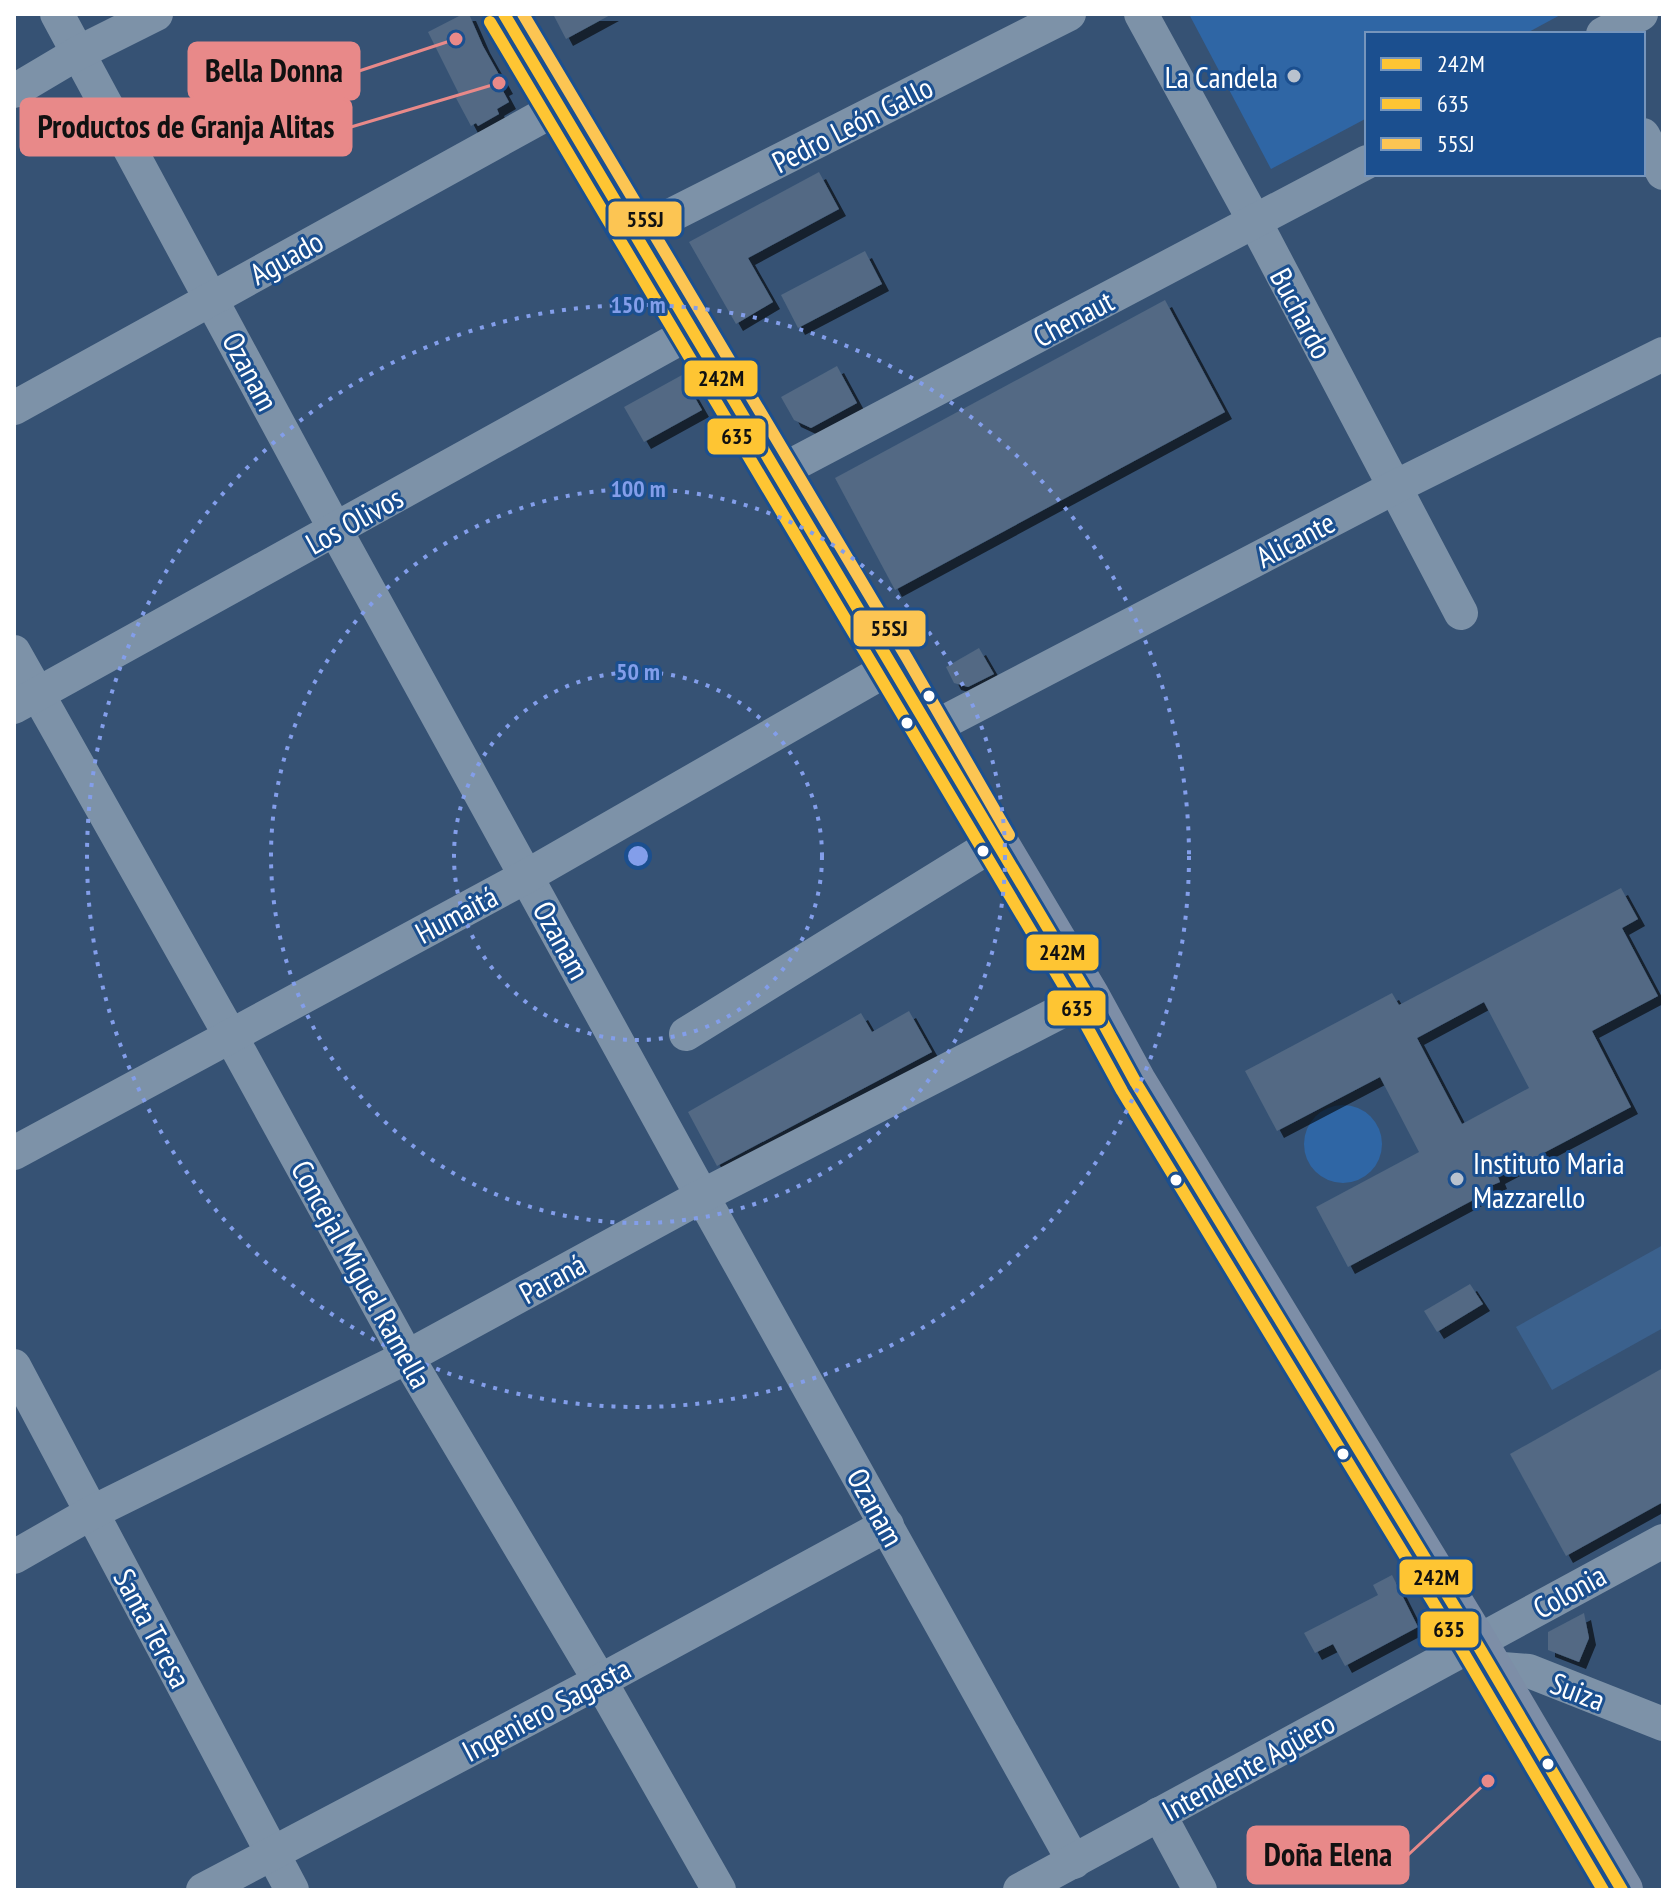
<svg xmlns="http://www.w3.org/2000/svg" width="1677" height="1904" viewBox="0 0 1677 1904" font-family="'PT Sans Narrow',sans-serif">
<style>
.green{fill:#2f66a5}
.water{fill:#3b618d}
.building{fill:#526984;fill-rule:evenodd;filter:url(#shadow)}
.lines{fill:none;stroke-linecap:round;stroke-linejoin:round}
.minor{stroke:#7d92a8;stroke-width:34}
.major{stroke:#7d8ea7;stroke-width:42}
.bus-1-casing{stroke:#1b4f8f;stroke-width:18}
.bus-2-casing{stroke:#1b4f8f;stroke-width:18}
.bus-3-casing{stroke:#1b4f8f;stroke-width:18}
.bus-1{stroke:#fec533;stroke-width:12}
.bus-2{stroke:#fec533;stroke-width:12}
.bus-3{stroke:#fcc553;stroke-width:12}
.ring{fill:none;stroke:#839eea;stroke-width:4;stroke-dasharray:4 8}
.poi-dot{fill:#b9c2ce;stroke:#1b4f8f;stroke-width:3}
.bus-dot{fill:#fff;stroke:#1b4f8f;stroke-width:3}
.labels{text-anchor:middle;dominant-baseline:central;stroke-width:6;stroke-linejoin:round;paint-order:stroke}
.poi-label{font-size:30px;fill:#fff;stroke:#1b4f8f;text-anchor:end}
.street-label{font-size:30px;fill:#fff;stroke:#1b4f8f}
.centre{fill:#839eea;stroke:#1b4f8f;stroke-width:4}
.ring-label{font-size:24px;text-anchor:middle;font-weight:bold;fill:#839eea;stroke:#1b4f8f;stroke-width:6;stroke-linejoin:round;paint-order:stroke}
.leader{fill:none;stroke:#e88989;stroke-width:3}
.callout-dot{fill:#e88989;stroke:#1b4f8f;stroke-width:3}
.callout{fill:#e88989;stroke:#e88989;stroke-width:3}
.callout-label{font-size:32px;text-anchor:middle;font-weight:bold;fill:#111}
.line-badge{stroke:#1b4f8f;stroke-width:3}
.pale-badge-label{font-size:22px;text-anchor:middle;font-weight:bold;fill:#111}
</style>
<defs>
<filter id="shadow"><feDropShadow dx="7" dy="7" stdDeviation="0" flood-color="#0009"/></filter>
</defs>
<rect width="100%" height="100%" fill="#365274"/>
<!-- green -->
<g class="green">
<path d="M1189,14H1562L1525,34H1367V118L1271,169Z"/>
<circle cx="1343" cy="1144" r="39"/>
</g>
<!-- water -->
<path class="water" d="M1663,1245V1328L1552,1390L1516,1327Z"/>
<!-- building -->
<g class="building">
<path d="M463,14H469L483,46L506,87L502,89L509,102L497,109L499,114L478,126L476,123L471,126L456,98L460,96L428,32Z"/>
<path d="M553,14H612L566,39Z"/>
<path d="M819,172L839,209L748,258L773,302L736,324L689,242Z"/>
<path d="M865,251L882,284L798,328L781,295Z"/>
<path d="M1165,300L1225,412L895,590L835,478Z"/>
<path d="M837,366L857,403L811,428L794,420L781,397Z"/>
<path d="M682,375L702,410L644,442L624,407Z"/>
<path d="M979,648L994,674L968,687L954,683L946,667Z"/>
<path d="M1621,888L1638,919L1622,928L1658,996L1592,1031L1631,1107L1498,1177L1500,1182L1488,1187L1490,1191L1348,1267L1316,1207L1419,1152L1380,1077L1277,1131L1245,1071L1392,993L1399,1005ZM1484,1002L1529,1088L1462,1124L1417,1038Z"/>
<path d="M909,1011L932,1052L717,1166L688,1112L861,1013L872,1032Z"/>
<path d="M1470,1284L1483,1304L1437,1332L1424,1311Z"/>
<path d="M1663,1368V1502L1566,1556L1510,1454Z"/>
<path d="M1392,1575L1418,1627L1345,1666L1333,1644L1315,1653L1304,1633L1378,1595L1373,1585Z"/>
<path d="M1584,1613L1589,1638L1579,1662L1548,1650V1632Z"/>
</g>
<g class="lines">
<!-- minor -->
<g class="minor">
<path d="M57,14L336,531L702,1196L1074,1862"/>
<path d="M1141,14L1255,222L1461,613"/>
<path d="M1603,34L1641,14"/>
<path d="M14,91L78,53L156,14"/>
<path d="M1643,135L1663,173"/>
<path d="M634,234L1069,14"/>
<path d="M14,408L559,107"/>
<path d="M777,473L1367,162"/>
<path d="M14,652L230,1035L407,1357L600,1681L719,1890"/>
<path d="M14,707L693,331"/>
<path d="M929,730L1395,487L1663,354"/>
<path d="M686,1034L995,843"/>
<path d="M14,1153L527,876L893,666"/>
<path d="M14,1366L292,1890"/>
<path d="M14,1557L91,1513L407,1357L702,1196L1089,997"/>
<path d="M1490,1668L1529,1671L1663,1724"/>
<path d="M1159,1814L1200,1890"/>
<path d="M203,1890L600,1681L887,1525"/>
<path d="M1020,1890L1663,1541"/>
</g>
<!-- major -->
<path class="major" d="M504,14L1089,997L1136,1083L1476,1642L1622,1890"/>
<!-- bus-1 casing -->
<g class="bus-1-casing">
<path id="bus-1" d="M504,14L1089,997L1136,1083L1476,1642L1622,1890"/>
</g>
<!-- bus-2 casing -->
<g class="bus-2-casing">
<path id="bus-2" d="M490,22L1075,1005L1122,1091L1462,1650L1603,1890"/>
</g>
<!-- bus-3 casing -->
<g class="bus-3-casing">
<path id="bus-3" d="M523,14L907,658L1009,835"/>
</g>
<!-- bus-1 -->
<use href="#bus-1" class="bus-1"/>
<!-- bus-2 -->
<use href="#bus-2" class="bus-2"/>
<!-- bus-3 -->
<use href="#bus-3" class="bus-3"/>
</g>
<!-- distance rings -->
<g class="ring">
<circle cx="638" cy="856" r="184"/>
<circle cx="638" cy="856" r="367"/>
<circle cx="638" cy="856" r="551"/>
</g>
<!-- markers -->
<g class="poi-dot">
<circle cx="1294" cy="76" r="8"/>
<circle cx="1457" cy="1179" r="8"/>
</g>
<g class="bus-dot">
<circle cx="929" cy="696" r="7"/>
<circle cx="907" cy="723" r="7"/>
<circle cx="983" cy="851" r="7"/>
<circle cx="1176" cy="1180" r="7"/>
<circle cx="1343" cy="1454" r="7"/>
<circle cx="1548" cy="1764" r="7"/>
</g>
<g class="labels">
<!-- poi labels -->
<g class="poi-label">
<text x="1278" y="76">La Candela</text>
<text x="1473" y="1162" text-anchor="start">Instituto Maria<tspan x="1473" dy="34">Mazzarello</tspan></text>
</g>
<!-- street labels -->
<g class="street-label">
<text transform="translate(852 124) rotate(-27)">Pedro León Gallo</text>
<text transform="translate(286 257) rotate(-29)">Aguado</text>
<text transform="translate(1302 313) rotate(62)">Buchardo</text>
<text transform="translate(1073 318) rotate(-28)">Chenaut</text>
<text transform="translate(251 371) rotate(62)">Ozanam</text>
<text transform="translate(354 520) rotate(-29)">Los Olivos</text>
<text transform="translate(1295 539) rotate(-28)">Alicante</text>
<text transform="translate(456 914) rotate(-28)">Humaitá</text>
<text transform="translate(562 940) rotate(61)">Ozanam</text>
<text transform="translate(362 1274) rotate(61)">Concejal Miguel Ramella</text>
<text transform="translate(552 1278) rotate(-29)">Paraná</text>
<text transform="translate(876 1507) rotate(61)">Ozanam</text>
<text transform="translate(1569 1591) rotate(-29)">Colonia</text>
<text transform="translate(153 1628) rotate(62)">Santa Teresa</text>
<text transform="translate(1578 1691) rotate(21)">Suiza</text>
<text transform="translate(546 1709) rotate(-28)">Ingeniero Sagasta</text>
<text transform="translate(1248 1766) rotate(-29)">Intendente Agüero</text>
</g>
</g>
<circle cx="638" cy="856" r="12" class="centre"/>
<g class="ring-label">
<text x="638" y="313">150 m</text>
<text x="638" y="497">100 m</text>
<text x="638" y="680">50 m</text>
</g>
<!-- callouts -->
<path class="leader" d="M456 39L359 71M499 83L351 127M1488 1781L1408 1855"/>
<g class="callout-dot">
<circle cx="456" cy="39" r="8"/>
<circle cx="499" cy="83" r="8"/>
<circle cx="1488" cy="1781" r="8"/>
</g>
<g class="callout">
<rect x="189" y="43" width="170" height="56" rx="8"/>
<rect x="21" y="99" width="330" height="56" rx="8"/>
<rect x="1248" y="1827" width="160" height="56" rx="8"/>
</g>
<g class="callout-label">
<text x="274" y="82">Bella Donna</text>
<text x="186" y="138">Productos de Granja Alitas</text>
<text x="1328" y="1866">Doña Elena</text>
</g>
<g class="line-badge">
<rect x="607" y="200" width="76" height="38" rx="8" fill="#fcc553"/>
<rect x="683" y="359" width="76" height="39" rx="8" fill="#fec533"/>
<rect x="706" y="417" width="61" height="39" rx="8" fill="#fec533"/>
<rect x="852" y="609" width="75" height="39" rx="8" fill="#fcc553"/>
<rect x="1025" y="933" width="75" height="39" rx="8" fill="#fec533"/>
<rect x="1046" y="989" width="61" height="38" rx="8" fill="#fec533"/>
<rect x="1398" y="1558" width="76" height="38" rx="8" fill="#fec533"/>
<rect x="1419" y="1610" width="61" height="39" rx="8" fill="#fec533"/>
</g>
<g class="pale-badge-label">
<text x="645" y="227">55SJ</text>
<text x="721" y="386">242M</text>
<text x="737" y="444">635</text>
<text x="889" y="636">55SJ</text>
<text x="1062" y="960">242M</text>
<text x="1077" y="1016">635</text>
<text x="1436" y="1585">242M</text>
<text x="1449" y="1637">635</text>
</g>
<!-- border -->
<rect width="1677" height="1904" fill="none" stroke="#ffffff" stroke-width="32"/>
<!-- legend -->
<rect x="1365" y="32" width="280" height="144" fill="#1b4f8f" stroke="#7695bc" stroke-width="2"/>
<rect x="1381" y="58" width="40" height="12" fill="#fec533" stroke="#7695bc" stroke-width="2"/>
<text x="1437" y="72" font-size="24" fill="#ffffff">242M</text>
<rect x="1381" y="98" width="40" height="12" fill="#fec533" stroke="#7695bc" stroke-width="2"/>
<text x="1437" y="112" font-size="24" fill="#ffffff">635</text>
<rect x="1381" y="138" width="40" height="12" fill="#fcc553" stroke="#7695bc" stroke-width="2"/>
<text x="1437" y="152" font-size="24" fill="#ffffff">55SJ</text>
</svg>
